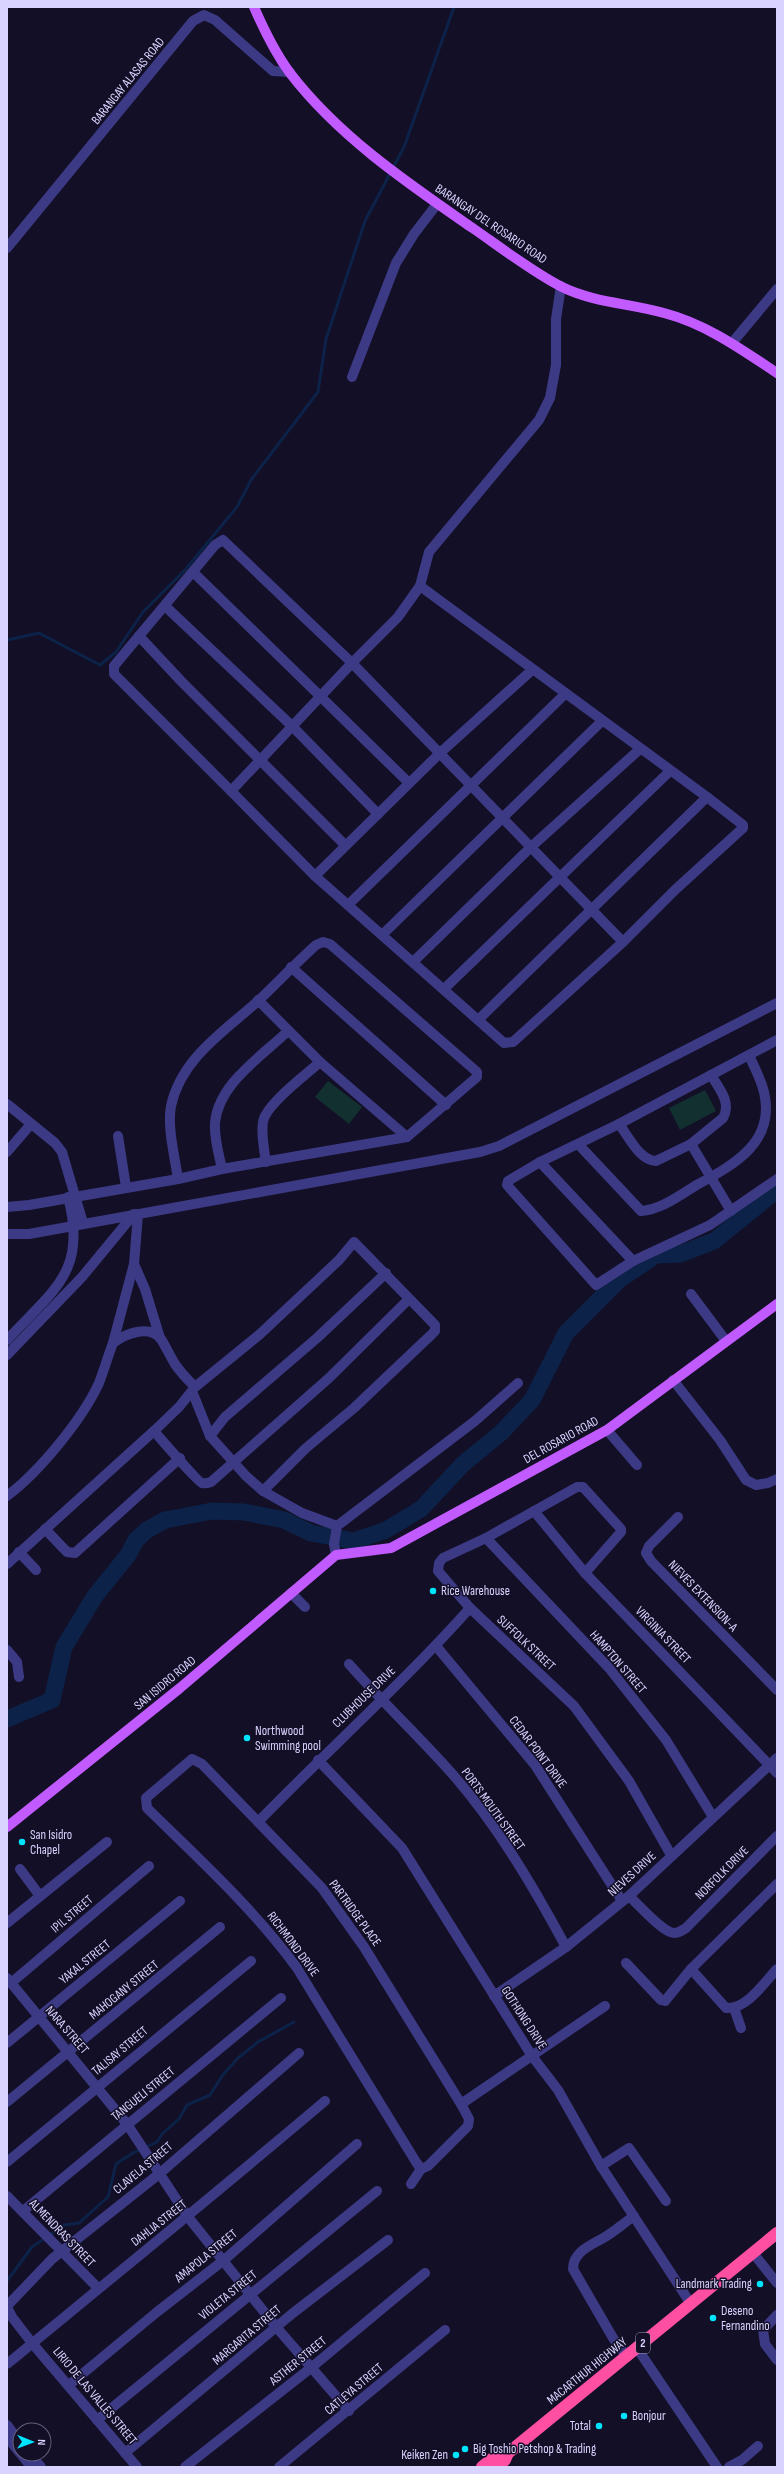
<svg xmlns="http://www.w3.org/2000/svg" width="784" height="2474" viewBox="0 0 784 2474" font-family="'Sofia Sans Condensed',sans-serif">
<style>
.green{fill:#12302f}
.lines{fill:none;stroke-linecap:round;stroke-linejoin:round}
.stream{stroke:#0c2248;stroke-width:3}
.river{stroke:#0c2248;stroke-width:17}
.minor{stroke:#3d3a85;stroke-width:10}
.major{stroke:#c25bff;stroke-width:10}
.highway{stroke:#ff4fa3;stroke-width:12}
.poi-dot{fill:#00e5ff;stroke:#130f26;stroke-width:1.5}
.labels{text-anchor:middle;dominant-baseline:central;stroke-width:3;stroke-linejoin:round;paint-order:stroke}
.shield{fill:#130f26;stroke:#9e99be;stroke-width:1}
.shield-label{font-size:12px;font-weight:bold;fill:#d9d4ff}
.street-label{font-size:13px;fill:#d9d4ff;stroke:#130f26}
.poi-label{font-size:13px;fill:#d9d4ff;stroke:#130f26;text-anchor:start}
</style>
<rect width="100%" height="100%" fill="#130f26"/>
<!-- green -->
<g class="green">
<path d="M328,1081L362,1107L349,1124L315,1097Z"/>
<path d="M705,1090L716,1111L680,1130L669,1108Z"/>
</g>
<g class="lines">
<!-- stream -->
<g class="stream">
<path d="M7,640L39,633L100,665L116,652L143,612L185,570L237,507L251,480L318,392L326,339L365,221L404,147L454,7"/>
<path d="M7,2281L32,2247L64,2225L79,2223L108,2197L116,2164L133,2153L157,2142L162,2134L179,2119L187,2105L210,2095L222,2076L238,2058L258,2042L294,2022"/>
</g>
<!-- river -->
<path class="river" d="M7,1719L52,1700L64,1647L95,1596L128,1555L136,1540L147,1530L165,1520L212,1511L244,1512L284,1520L311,1533L354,1541L386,1530L421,1509L463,1464L502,1432L532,1400L566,1333L619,1280L656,1255L680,1254L714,1241L777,1190"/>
<!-- minor -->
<g class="minor">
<path d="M7,248L193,21L204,15L215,20L273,71L290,72"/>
<path d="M732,343L777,289"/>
<path d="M352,377L396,263L414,234L437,204"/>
<path d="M193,572L409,783"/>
<path d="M165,606L292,726L378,814"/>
<path d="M139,636L181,681L345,845"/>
<path d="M532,670L440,753L315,876L504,1043L513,1042L623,942L676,889L743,828V825L707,797L420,586L429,552L539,420L550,398L556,365V319L561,286"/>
<path d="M231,791L114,674V666L215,545L223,540L352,663L398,617L420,586"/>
<path d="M315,876L231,791L352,663L623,942"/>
<path d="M348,905L565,694"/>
<path d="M382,935L602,721"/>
<path d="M323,942L330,944L477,1072V1077L407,1137L222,1169L178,1179C175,1158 167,1127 171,1106C181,1059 223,1032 257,1002C277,983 296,963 316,945Z"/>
<path d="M413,962L531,847L640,749"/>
<path d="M291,967L446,1105"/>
<path d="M444,989L670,771"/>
<path d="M258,1000L320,1062L407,1137"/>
<path d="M478,1020L707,797"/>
<path d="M777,1040L619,1124L540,1162L508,1181L507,1185L596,1285L633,1261L710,1225L777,1179"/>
<path d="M7,1104L55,1143L62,1152L83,1223"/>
<path d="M619,1124C629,1137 639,1160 656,1161L691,1144L723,1118C732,1103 719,1088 711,1075"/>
<path d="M118,1136L126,1187"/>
<path d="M691,1144L731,1211"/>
<path d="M579,1145L641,1211C660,1210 679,1196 695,1186C733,1165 776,1143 764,1092C761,1079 754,1067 749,1055"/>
<path d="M7,1152L31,1124"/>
<path d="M266,1162C264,1149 261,1134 263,1122C265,1105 307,1074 320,1062"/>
<path d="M540,1162L633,1261"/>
<path d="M222,1169C219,1154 214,1139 215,1123C218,1084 262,1056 288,1031"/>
<path d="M7,1207L29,1205L178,1179"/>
<path d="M138,1214L134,1264L145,1289L160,1338"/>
<path d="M7,1234H29L480,1152L499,1146L777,1003"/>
<path d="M134,1264L113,1343C125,1334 149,1324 161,1339C166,1347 170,1356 175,1364C180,1372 188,1380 195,1387"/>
<path d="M691,1294L726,1341"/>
<path d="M7,1340C53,1290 88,1272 68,1197"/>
<path d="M7,1355L82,1277L134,1214"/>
<path d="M673,1380L720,1440L746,1480L756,1485L768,1483L777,1479"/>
<path d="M607,1430L637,1465"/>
<path d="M154,1431C160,1438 198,1482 202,1483C205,1484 208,1483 211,1482L329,1378L409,1299"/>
<path d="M210,1436L225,1417L317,1338L386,1273"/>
<path d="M263,1491L302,1513L337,1526"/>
<path d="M7,1496C39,1472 82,1420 99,1383C104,1370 108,1356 113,1343"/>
<path d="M534,1511L585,1573L777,1773"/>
<path d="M678,1517L649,1546L646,1553L651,1561L777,1690"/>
<path d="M45,1529L67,1552L75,1553L180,1458"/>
<path d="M486,1538L609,1668L666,1740L713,1817"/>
<path d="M19,1552L36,1570"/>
<path d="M336,1555L334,1544L337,1526L475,1421L518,1383"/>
<path d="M7,1564L154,1431L179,1407L195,1387L259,1335L339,1260L354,1242L435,1325V1331L431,1335L354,1408L306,1448L263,1491L246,1476L210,1436L192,1391"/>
<path d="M585,1573L621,1532V1529L583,1487H577L486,1538L443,1558L439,1563L438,1571L470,1608L574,1706L629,1781L671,1855"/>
<path d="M291,1593L305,1607"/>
<path d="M436,1646L535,1765L622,1901"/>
<path d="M7,1650L17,1662L19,1677"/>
<path d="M349,1664C383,1703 421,1738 455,1777C499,1828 534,1888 566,1947"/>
<path d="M192,1759L202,1764L322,1888L364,1947L461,2104L469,2119L468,2126L428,2166L421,2169L416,2162L297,1968C253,1908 199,1859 147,1808L146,1798Z"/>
<path d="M318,1760L402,1848L532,2056L558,2090L601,2166L691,2304"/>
<path d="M258,1822C328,1750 403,1683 470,1608"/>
<path d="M20,1869L40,1896"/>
<path d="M629,1896C638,1904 663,1933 674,1933C679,1933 683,1930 686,1928L777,1836"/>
<path d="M7,1923L107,1842"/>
<path d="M626,1963L661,2000L665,2001L691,1969L777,1884"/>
<path d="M691,1969L726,2008C746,2010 764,1983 777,1969"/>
<path d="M7,1978L127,2124L188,2217L277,2328L349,2411"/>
<path d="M11,1983L149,1866"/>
<path d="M494,1996L566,1947L629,1896L777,1758"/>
<path d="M734,2008L741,2028"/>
<path d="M7,2043L180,1901"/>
<path d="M7,2102L220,1927"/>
<path d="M461,2104L605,2006"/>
<path d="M7,2162L251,1961"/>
<path d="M601,2166L629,2148L666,2201"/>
<path d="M411,2184L421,2169"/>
<path d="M7,2196L98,2288"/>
<path d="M23,2211L281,1998"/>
<path d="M753,2253L777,2283"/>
<path d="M7,2306L52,2259L159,2174L299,2053"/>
<path d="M7,2307L12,2317L32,2343L137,2467"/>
<path d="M777,2315L763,2330L765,2344L777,2360"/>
<path d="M637,2348L717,2467"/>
<path d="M627,2357L613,2338L573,2269C573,2251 592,2245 605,2237C615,2231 624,2223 634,2216"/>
<path d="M7,2364C113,2277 220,2190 325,2101"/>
<path d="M69,2385L157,2312L224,2260L357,2144"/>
<path d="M97,2420L377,2191"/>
<path d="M7,2425L20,2442"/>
<path d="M7,2437L20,2453"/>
<path d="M125,2453L293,2313L388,2240"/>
<path d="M21,2454L31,2467"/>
<path d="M30,2454L41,2467"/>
<path d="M185,2467L312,2367L425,2273"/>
<path d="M279,2467L445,2330"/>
<path d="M729,2467L742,2460L758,2446"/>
</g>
<!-- major -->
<g class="major">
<path d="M254,7C264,30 275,53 290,73C339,137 409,184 474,229C500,247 534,273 562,287C595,303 629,303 664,313C706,324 741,349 777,373"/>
<path d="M7,1827L180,1688L336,1555L391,1548L607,1430L777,1304"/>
</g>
<!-- highway -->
<g class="highway">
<path d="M482,2467L499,2453H508"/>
<path d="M497,2467L505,2460L508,2453L777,2233"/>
</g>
</g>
<!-- markers -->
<g class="poi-dot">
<circle cx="433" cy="1591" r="4"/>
<circle cx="247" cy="1738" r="4"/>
<circle cx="22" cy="1842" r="4"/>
<circle cx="760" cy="2284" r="4"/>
<circle cx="713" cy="2318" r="4"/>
<circle cx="624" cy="2416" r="4"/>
<circle cx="599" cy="2426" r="4"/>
<circle cx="465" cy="2449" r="4"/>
<circle cx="456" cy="2455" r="4"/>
</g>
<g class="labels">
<!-- shield labels -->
<rect class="shield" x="636" y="2333" width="14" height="20" rx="3"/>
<g class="shield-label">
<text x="643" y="2343">2</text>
</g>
<!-- street labels -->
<g class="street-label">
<text transform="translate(128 81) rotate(-51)">BARANGAY ALASAS ROAD</text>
<text transform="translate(491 224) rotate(34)">BARANGAY DEL ROSARIO ROAD</text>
<text transform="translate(561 1440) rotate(-29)">DEL ROSARIO ROAD</text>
<text transform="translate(703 1596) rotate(46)">NIEVES EXTENSION-A</text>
<text transform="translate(663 1635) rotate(46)">VIRGINIA STREET</text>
<text transform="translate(526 1643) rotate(43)">SUFFOLK STREET</text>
<text transform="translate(618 1662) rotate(49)">HAMPTON STREET</text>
<text transform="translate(165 1683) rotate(-40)">SAN ISIDRO ROAD</text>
<text transform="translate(364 1697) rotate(-44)">CLUBHOUSE DRIVE</text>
<text transform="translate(538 1752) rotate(53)">CEDAR POINT DRIVE</text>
<text transform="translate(493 1809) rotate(54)">PORTS MOUTH STREET</text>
<text transform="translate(722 1873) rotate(-45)">NORFOLK DRIVE</text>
<text transform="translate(632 1874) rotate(-42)">NIEVES DRIVE</text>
<text transform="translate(355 1913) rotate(54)">PARTRIDGE PLACE</text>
<text transform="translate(72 1914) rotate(-40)">IPIL STREET</text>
<text transform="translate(293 1944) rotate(53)">RICHMOND DRIVE</text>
<text transform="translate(85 1962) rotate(-39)">YAKAL STREET</text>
<text transform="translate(124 1990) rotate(-39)">MAHOGANY STREET</text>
<text transform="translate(524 2018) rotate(57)">GOTHONG DRIVE</text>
<text transform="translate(67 2030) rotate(49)">NARA STREET</text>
<text transform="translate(120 2051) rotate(-40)">TALISAY STREET</text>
<text transform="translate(143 2094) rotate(-39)">TANGUELI STREET</text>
<text transform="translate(143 2168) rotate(-40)">CLAVELA STREET</text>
<text transform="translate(159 2223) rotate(-38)">DAHLIA STREET</text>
<text transform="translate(62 2233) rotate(46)">ALMENDRAS STREET</text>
<text transform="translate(206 2256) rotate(-39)">AMAPOLA STREET</text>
<text transform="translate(228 2295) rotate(-39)">VIOLETA STREET</text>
<text transform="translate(247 2335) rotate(-40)">MARGARITA STREET</text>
<text transform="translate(298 2361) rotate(-39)">ASTHER STREET</text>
<text transform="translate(587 2371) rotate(-39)">MACARTHUR HIGHWAY</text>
<text transform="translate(354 2389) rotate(-40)">CATLEYA STREET</text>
<text transform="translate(95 2396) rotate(50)">LIRIO DE LAS VALLES STREET</text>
</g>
<!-- poi labels -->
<g class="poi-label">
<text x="441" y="1591">Rice Warehouse</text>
<text x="255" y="1731">Northwood<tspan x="255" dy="15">Swimming pool</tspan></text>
<text x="30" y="1835">San Isidro<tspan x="30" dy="15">Chapel</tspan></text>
<text x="752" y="2284" text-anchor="end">Landmark Trading</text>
<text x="721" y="2311">Deseno<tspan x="721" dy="15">Fernandino</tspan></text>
<text x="632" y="2416">Bonjour</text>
<text x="591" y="2426" text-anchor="end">Total</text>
<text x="473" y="2449">Big Toshio Petshop &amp; Trading</text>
<text x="448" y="2455" text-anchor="end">Keiken Zen</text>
</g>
</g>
<!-- border -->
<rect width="784" height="2474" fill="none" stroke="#d9d4ff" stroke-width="16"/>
<!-- north arrow -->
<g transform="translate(32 2442) rotate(91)"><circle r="19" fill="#130f26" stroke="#625e7d"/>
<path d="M0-3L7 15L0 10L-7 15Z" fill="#00e5ff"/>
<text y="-6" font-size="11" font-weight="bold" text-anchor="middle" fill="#d9d4ff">N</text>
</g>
</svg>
